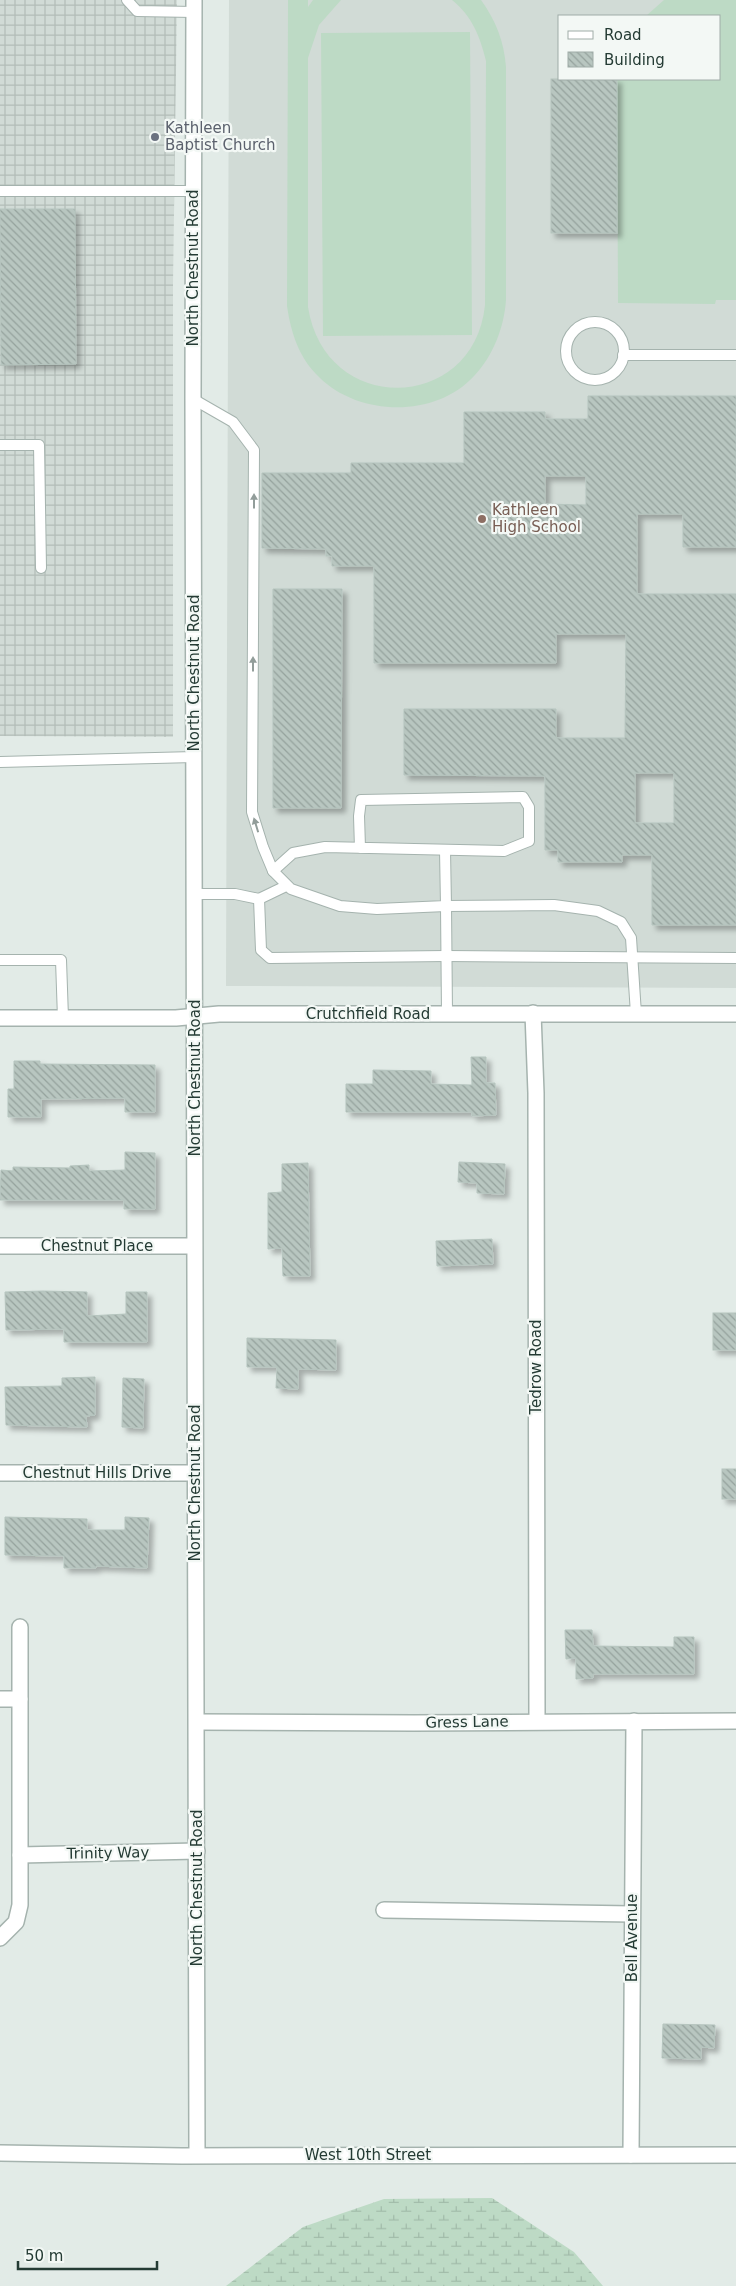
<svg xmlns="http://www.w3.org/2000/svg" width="736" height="2286" viewBox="0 0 736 2286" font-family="'DejaVu Sans',sans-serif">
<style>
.built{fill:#d1dbd6;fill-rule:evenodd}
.industrial{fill:url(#industrial-grid)}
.wetland{fill:url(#wetland-marsh)}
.pitch{fill:#bddac5}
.building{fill:url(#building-back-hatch);stroke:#b5c4be;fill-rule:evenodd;filter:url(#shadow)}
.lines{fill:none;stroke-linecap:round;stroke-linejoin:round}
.service-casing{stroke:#a5b3ae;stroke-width:12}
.minor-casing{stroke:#a5b3ae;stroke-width:18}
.tertiary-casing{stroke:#a5b3ae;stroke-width:18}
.service{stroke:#fff;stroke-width:10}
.minor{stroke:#fff;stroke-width:15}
.tertiary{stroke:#fff;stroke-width:15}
.oneway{fill:#929d9a}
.worship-dot{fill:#6b7280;stroke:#f3f8f5;stroke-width:2}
.education-dot{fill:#8d6e63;stroke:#f3f8f5;stroke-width:2}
.labels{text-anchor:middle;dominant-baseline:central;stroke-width:4.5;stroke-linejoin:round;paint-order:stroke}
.worship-label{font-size:15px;fill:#5b616d;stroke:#f3f8f5;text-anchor:start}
.street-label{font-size:15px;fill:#243b34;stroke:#f3f8f5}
.education-label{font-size:15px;fill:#785e54;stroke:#f3f8f5;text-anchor:start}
</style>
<defs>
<pattern id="industrial-grid" width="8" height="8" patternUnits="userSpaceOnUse" patternTransform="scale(1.25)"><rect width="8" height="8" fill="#d1dbd6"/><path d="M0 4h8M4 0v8" fill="none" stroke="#b3bdb8"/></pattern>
<pattern id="wetland-marsh" width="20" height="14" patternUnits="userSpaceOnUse" patternTransform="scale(1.25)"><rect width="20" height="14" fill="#bddac5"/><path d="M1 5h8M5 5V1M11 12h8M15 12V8" fill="none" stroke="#a2bcaa"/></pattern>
<pattern id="building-back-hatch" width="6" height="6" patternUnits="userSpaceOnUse" patternTransform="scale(1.25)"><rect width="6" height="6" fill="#b8c6c0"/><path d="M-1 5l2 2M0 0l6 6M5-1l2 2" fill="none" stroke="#95a29d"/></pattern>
<filter id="shadow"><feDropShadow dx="4.5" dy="4.5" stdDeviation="2.5" flood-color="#0004"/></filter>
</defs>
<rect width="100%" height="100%" fill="#e2ebe7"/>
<!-- built -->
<path class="built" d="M229,0H736V988L226,986ZM560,16H720V79H560Z"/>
<!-- industrial -->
<path class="industrial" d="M0,0H177L173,284V737L0,736Z"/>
<!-- wetland -->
<path class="wetland" d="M492,2198L574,2252L603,2286H226L303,2227L343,2213L384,2199Z"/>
<!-- pitch -->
<g class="pitch">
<path d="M288,0H308V7L313,0H341L319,25L308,58V307C325,417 474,413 485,305L486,61C480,36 472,16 452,0H481C496,21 504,41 506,67V300C504,328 493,356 474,376C436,418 359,417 319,377C299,358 291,333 287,306Z"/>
<path d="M664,0H736V300H716L715,304L618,303L617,79H720V16H646Z"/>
<path d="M470,32L472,335L323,336L321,33Z"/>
</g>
<!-- building -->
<g class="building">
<rect x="551" y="79" width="66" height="154"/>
<path d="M0,209H75L76,364L1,365Z"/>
<path d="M588,396H736V547H683V514H637V594H736V925H652V855H622V862H558V850H545V776L404,775V709H556V738H625L626,634H556V663H374V566H332V556H326V549L262,548V473H351V463H464V412H545V419H588ZM545,476H586V505L545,504ZM635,773H674V823H635Z"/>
<path d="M273,589H342L341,808H273Z"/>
<path d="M471,1057H486V1083H495L496,1115L472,1116V1112H346V1084H373V1070L431,1071V1084L472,1085Z"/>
<path d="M14,1061H40V1064L155,1065V1112H125V1098L41,1099V1117H8V1089H14Z"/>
<path d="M125,1152L155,1153V1209H124V1200H0L1,1170L13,1171V1167L70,1168V1166L89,1165V1171L125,1170Z"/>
<path d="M459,1162L505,1164L504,1194L477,1193V1183L458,1182Z"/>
<path d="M308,1163L310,1276H283L282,1248L268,1249V1193L282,1192V1164Z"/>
<path d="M492,1239L493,1264L437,1266L436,1241Z"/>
<path d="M43,1291L87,1292V1316L126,1314V1292H147V1342H64V1329L6,1330L5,1292Z"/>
<rect x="713" y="1313" width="23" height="37"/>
<path d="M247,1338L336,1340V1370L298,1369V1389L276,1388L277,1367H247Z"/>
<path d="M95,1377V1415L86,1416L87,1427L6,1425L5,1387L62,1386V1378Z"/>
<path d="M123,1378L144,1379L143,1428L122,1427Z"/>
<rect x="722" y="1469" width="14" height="30"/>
<path d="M5,1517L87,1519V1530H125V1517L149,1518L147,1568L96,1566V1568H64V1556L5,1555Z"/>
<path d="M565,1630H592L593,1646L674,1647V1637H694V1674H593V1678L576,1679V1658L566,1659Z"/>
<path d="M663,2024L715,2025L714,2048L701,2047V2059L662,2058Z"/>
</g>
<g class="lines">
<!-- service casing -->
<g class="service-casing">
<g id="service">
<path d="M127,0L137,11L194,12"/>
<path d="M0,191H194"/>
<circle cx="595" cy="351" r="29"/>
<path d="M623,355H736"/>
<path d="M193,399L233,422L254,450L252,812L263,847L273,871L291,889L340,906L377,909L446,906L445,850"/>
<path d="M0,445H39L41,568"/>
<path d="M0,762L194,757"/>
<path d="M273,871L293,853L325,847L504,851L529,841V807L523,797L361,800L359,816L360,848"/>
<path d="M286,886L259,899L261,950L270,958L446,956L736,958"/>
<path d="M194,894H235L259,899"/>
<path d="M0,960H61L63,1018"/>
<path d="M447,1014L446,906L554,905L598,911L621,922L631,938L636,1014"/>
</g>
</g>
<!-- minor casing -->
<g class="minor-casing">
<g id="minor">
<path d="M533,1013L536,1093L537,1721"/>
<path d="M0,1246H194"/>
<path d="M0,1473H195"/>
<path d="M0,1699H20"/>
<path d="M197,1722L414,1723L736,1721"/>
<path d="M20,1855L197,1851"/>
<path d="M384,1910L632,1914"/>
<path d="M0,1938L16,1922L20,1905V1627"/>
<path d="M631,2155L634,1721"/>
</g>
</g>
<!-- tertiary casing -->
<g class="tertiary-casing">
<g id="tertiary">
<path d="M194,0L193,399L197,2155"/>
<path d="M0,1018H176L219,1014H736"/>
<path d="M0,2153L182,2156L736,2155"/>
</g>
</g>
<!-- service -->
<use href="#service" class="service"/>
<!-- minor -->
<use href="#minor" class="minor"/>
<!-- tertiary -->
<use href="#tertiary" class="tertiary"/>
</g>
<!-- one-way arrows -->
<defs><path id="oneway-solid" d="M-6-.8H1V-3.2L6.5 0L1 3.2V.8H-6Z" transform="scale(1.25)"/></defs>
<g class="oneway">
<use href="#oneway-solid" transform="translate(254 501) rotate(-90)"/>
<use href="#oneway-solid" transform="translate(253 664) rotate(-90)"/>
<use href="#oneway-solid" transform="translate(256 825) rotate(-107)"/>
</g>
<!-- markers -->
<circle class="worship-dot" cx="155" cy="137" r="5"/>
<circle class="education-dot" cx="482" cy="519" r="5"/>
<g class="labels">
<!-- worship labels -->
<g class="worship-label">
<text x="165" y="128">Kathleen<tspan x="165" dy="17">Baptist Church</tspan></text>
</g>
<!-- street labels -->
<g class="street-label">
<text transform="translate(193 268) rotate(-90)">North Chestnut Road</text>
<text transform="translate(194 673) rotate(-90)">North Chestnut Road</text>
<text x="368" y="1014">Crutchfield Road</text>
<text transform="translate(195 1078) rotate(-90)">North Chestnut Road</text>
<text x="97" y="1246">Chestnut Place</text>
<text transform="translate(536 1367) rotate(-90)">Tedrow Road</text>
<text x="97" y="1473">Chestnut Hills Drive</text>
<text transform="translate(195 1483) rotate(-90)">North Chestnut Road</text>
<text transform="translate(467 1722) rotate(-1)">Gress Lane</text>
<text transform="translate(108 1853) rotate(-1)">Trinity Way</text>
<text transform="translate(197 1888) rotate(-90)">North Chestnut Road</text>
<text transform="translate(632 1938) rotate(-90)">Bell Avenue</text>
<text x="368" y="2155">West 10th Street</text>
</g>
<!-- education labels -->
<g class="education-label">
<text x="492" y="510">Kathleen<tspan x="492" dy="17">High School</tspan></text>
</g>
</g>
<!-- legend -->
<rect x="558" y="15" width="162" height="65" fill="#f3f8f5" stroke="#a0aca8"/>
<rect x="568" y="31" width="25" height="8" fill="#ffffff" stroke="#a0aca8"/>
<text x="604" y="40" font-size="15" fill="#243b34">Road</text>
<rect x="568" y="52" width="25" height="15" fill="url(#building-back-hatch)" stroke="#a0aca8"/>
<text x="604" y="65" font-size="15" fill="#243b34">Building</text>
<!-- scale -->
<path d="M18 2261v8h139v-8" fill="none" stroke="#243b34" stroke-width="2.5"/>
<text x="25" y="2261" font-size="15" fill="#243b34" stroke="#f3f8f5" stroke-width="4" paint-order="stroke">50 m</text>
</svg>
